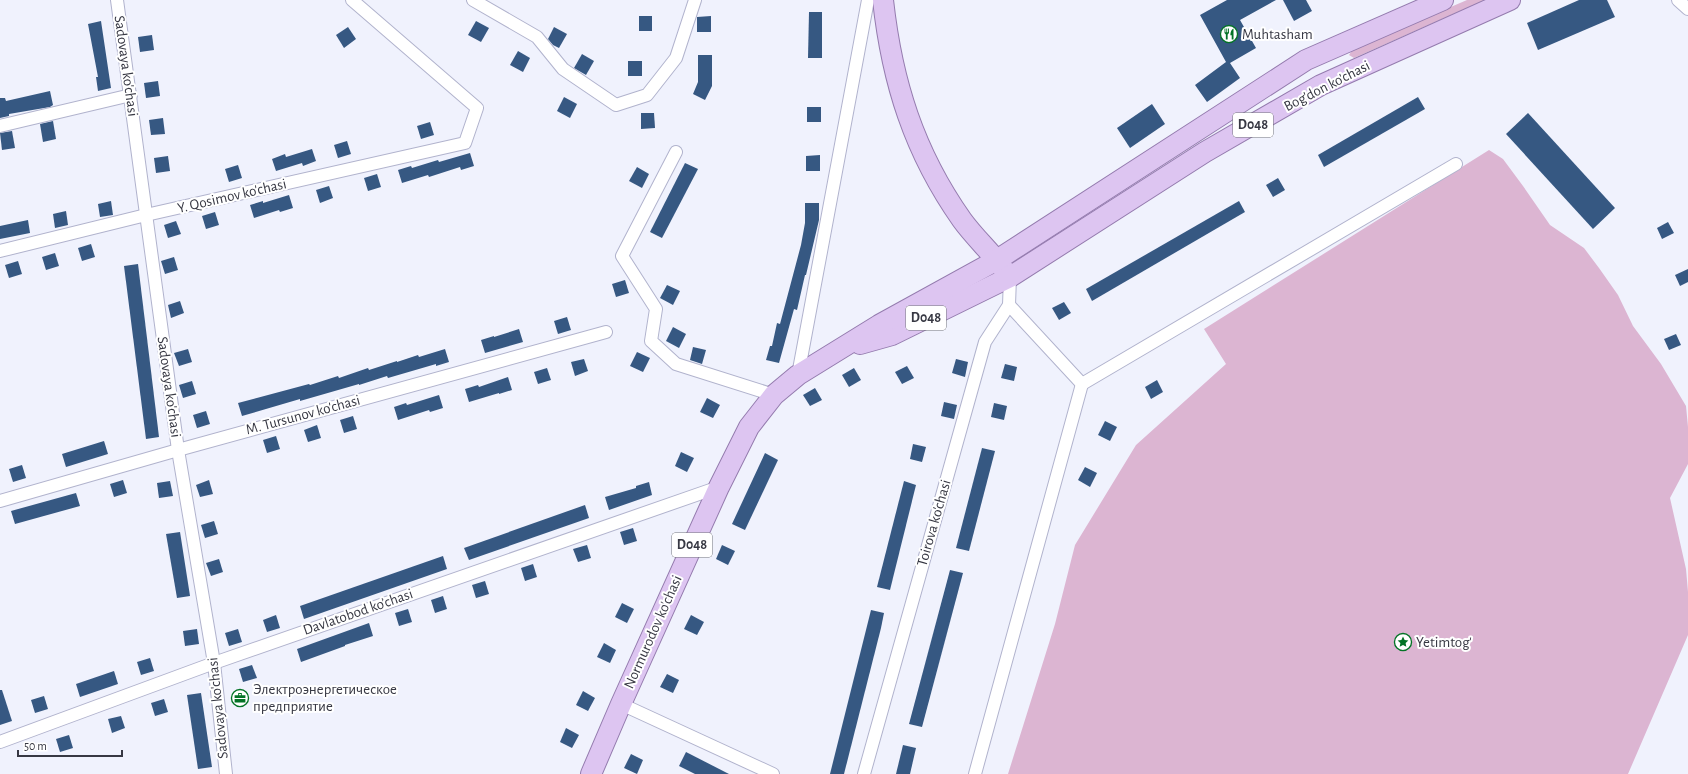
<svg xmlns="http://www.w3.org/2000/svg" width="1688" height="774" viewBox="0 0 1688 774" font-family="'Alegreya Sans',sans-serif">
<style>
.green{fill:#dcb5d2}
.building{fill:#365882}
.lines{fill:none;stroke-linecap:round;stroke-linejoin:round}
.minor-casing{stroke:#b1b3cd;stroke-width:14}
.primary-casing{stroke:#947bae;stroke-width:22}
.minor{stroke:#fff;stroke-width:12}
.primary{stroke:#ddc5f1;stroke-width:20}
.labels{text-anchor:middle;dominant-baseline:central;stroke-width:4;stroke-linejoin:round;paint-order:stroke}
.shield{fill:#fff;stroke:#73747b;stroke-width:1}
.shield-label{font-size:14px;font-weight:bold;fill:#373843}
.poi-label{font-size:15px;fill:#373843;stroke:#fff;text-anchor:start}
.street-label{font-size:15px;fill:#373843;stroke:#fff}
</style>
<rect width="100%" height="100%" fill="#f0f2fd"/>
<!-- green -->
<g class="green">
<path d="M1467,0H1485L1354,58L1349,55L1353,49Z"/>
<path d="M1489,150L1503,159L1523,186L1550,225L1584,248L1599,268L1618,295L1633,326L1661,364L1686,406L1688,427V464L1670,498L1686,569L1688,592V635L1628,774H1008L1055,624L1075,545L1136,445L1226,364L1204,329Z"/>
</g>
<!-- building -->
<g class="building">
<path d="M1227,0H1276L1240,20L1256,48L1230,63L1240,78L1207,102L1195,85L1226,62L1200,15Z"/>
<path d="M1283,0H1306L1312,11L1294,21Z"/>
<path d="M1579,0H1607L1615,17L1538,50L1527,23Z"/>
<path d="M809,12H822V58H808Z"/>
<rect x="639" y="16" width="13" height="15"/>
<path d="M711,16V32H697V17Z"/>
<path d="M101,21L111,88L98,91L96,77H98L88,24Z"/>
<path d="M476,21L489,28L481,42L468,35Z"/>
<path d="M348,27L356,39L344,48L336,35Z"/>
<path d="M554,27L567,34L559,48L553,45L548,39Z"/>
<path d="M152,35L154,50L140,52L138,37Z"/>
<path d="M518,51L530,58L523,72L510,65Z"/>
<path d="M582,54L594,61L586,75L574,68Z"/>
<path d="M698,55H712V86L705,100L693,94L698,82Z"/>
<rect x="628" y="61" width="14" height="15"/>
<path d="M158,81L160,96L146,98L144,83Z"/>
<path d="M50,91L53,105L50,107L9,114V116L0,118V98H5L6,101Z"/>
<path d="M564,97L577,104L570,118L557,111Z"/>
<path d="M1418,97L1425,109L1324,167L1318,155Z"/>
<path d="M1152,104L1165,124L1130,148L1117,128Z"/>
<rect x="807" y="107" width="14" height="15"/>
<path d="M641,113H654L655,128L641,129Z"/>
<path d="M1528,113L1615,208L1593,229L1506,134Z"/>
<path d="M163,118L165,134L151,135L149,120Z"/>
<path d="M53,121L56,139L43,142L40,124Z"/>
<path d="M430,122L434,135L421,139L417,126Z"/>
<path d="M12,131L15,148L2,150L0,133Z"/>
<path d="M347,141L351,154L338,158L334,145Z"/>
<path d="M312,149L316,161L303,166L302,163L276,171L272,159L285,154L286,157Z"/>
<path d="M470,153L474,166L461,170L460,167L429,177L428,175L402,183L398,170L411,166L412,168L438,160L439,162Z"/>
<path d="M820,155V171H806V156Z"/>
<path d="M168,156L170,171L156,173L154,158Z"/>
<path d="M685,163L698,169L662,238L650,232Z"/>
<path d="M238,165L242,178L229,182L225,169Z"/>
<path d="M637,167L649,174L642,188L629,181Z"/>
<path d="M377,174L381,187L368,191L364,178Z"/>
<path d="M1278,178L1285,190L1273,197L1266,185Z"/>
<path d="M329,186L333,198L320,203L316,190Z"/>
<path d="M289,195L293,208L280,212L279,210L254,218L250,205L263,201V203Z"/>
<path d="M111,201L113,215L100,217L98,204Z"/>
<path d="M1239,201L1245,212L1092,301L1086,289Z"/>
<path d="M805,203H819V220L806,275H805L797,310L794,309L779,363L766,360L770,346H772L777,323L780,324L801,245L805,223Z"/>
<path d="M66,211L68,225L55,228L53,214Z"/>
<path d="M215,212L219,225L206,229L202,216Z"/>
<path d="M28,220L30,233L0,239V226Z"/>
<path d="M176,221L181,234L168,238L164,225Z"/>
<path d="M1668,222L1674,233L1662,239L1657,228Z"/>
<path d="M91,244L95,257L82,261L78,248Z"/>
<path d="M55,253L59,266L46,270L42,257Z"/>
<path d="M174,257L178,270L165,274L161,261Z"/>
<path d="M18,261L22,274L9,278L5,265Z"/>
<path d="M138,264L159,437L146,439L124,266Z"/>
<path d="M1688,269V282L1680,286L1675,275Z"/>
<path d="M625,280L629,293L616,297L612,284Z"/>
<path d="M667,285L680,291L673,305L660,298Z"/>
<path d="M180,301L184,313L171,318L168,305Z"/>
<path d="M1064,302L1071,313L1059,320L1052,308Z"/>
<path d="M567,317L571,330L558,334L554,321Z"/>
<path d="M673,327L686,334L679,348L666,341Z"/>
<path d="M519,329L523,342L485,353L481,340L494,336V337Z"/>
<path d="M1676,334L1681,345L1669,350L1664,339Z"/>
<path d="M693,347L706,350L702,364L690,360Z"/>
<path d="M188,349L192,362L179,366L174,353Z"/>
<path d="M445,349L449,362L436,366V364L388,378L387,376L359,385V384L300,401V399L242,416L238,403L309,384L310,385L338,376L339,378L368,368L369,370L397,361V362L418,355L419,357Z"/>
<path d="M637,352L650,358L643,372L630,366Z"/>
<path d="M584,359L588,371L575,376L571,362Z"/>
<path d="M956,359L968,362L965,377L952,373Z"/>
<path d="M1005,364L1017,367L1014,381L1001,378Z"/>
<path d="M907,366L914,378L902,384L895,372Z"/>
<path d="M547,368L551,380L538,384L534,372Z"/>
<path d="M854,368L861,380L849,387L842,375Z"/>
<path d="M508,377L512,390L499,394V393L469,402L465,389L478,385L479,387Z"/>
<path d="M1157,380L1163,392L1151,399L1145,387Z"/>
<path d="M192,381L196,394L183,398L179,385Z"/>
<path d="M815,388L822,400L810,406L803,395Z"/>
<path d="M439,395L443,408L430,412L429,410L398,420L394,407L406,403L407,405Z"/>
<path d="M707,398L720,405L713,418L700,412Z"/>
<path d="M944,402L957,405L954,419L941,416Z"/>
<path d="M994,403L1007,406L1004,420L991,417Z"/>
<path d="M206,411L210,424L197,428L193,415Z"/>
<path d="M353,416L357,429L344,433L340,420Z"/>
<path d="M1105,421L1117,427L1110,441L1098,435Z"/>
<path d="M317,425L321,438L308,442L304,430Z"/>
<path d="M276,436L280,449L267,453L263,440Z"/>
<path d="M104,441L108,454L66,467L62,454Z"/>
<path d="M913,444L926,447L922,462L910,459Z"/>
<path d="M982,448L995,451L969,551L956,548Z"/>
<path d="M681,452L694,458L687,472L675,466Z"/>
<path d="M765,453L778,460L745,530L732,524Z"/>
<path d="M22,465L26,478L13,482L9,469Z"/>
<path d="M1085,467L1097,473L1090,487L1078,480Z"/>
<path d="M123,480L127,493L114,497L110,484Z"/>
<path d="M209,480L213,494L200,497L196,485Z"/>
<path d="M170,481L173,496L159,498L157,483Z"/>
<path d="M904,481L916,485L890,590L877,587Z"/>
<path d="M649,482L652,495L609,510L605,497L636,488V486Z"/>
<path d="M76,493L80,506L15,524L11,511Z"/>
<path d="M585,505L589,518L469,560L464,548Z"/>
<path d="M214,521L218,534L205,538L201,525Z"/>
<path d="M633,528L637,541L624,545L620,532Z"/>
<path d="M180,532L190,596L177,598L166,534Z"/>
<path d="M587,545L591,558L578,562L573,549Z"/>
<path d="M722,545L735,551L728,565L716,559Z"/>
<path d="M443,556L447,569L304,619L300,606Z"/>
<path d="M219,559L223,572L211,576L206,563Z"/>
<path d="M533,564L537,577L525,581L521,568Z"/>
<path d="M950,570L963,573L922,727L909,724Z"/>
<path d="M485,581L489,594L476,598L472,585Z"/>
<path d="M443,596L447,609L435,613L431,600Z"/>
<path d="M622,603L634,609L627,623L615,617Z"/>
<path d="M408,609L412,622L399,626L395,613Z"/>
<path d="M871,610L884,613L881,628L844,774H830Z"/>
<path d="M276,615L280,628L267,632L263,620Z"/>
<path d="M691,615L704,622L697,635L684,629Z"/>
<path d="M369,623L373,636L345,645V646L301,662L297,649Z"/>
<path d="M197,629L199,644L185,646L183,631Z"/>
<path d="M238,629L242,642L229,646L225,633Z"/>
<path d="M604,643L616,650L610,663L597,657Z"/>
<path d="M150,658L154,671L141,675L137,662Z"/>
<path d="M252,665L257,678L243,682L239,669Z"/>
<path d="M114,671L118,684L80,697L76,684Z"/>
<path d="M667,674L679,680L673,693L660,687Z"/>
<path d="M0,690H2L12,721L0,725Z"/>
<path d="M583,691L595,698L588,711L576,705Z"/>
<path d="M201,693L212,767L198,769L187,695Z"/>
<path d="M44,696L48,709L35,713L31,700Z"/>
<path d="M164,699L168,712L155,716L151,703Z"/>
<path d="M121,716L125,728L112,733L108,719Z"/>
<path d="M566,728L579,735L572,748L560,742Z"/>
<path d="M69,735L73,748L60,752L56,739Z"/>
<path d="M903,745L916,748L910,774H896Z"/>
<path d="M686,752L729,774H695L679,766Z"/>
<path d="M631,754L643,760L637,774L624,768Z"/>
</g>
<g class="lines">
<!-- minor casing -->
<g class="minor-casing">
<g id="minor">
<path d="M117,0L178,450L214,663L226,774"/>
<path d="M473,0L537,37L563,69L616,105L647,95L676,58L695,0"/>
<path d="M1678,0L1688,9"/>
<path d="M0,126L131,95"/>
<path d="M676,152L622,256L656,309L651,341L676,364L774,395"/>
<path d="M0,251L146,215L465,143L477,108L352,0"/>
<path d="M1009,305L1082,384L1456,164"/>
<path d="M798,375L868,0"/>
<path d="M0,501L178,450L606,332"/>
<path d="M621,704L773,774"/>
<path d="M0,742L214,663L719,487"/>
<path d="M864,774L985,342L1009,305L1010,277"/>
<path d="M975,774L1082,384"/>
</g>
</g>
<!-- primary casing -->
<g class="primary-casing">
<g id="primary">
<path d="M883,0C892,82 914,152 962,220C975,238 992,253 1005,271"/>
<path d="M860,344L892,335L1010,277L1205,152L1321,85L1510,0"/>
<path d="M591,774L621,704L719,487L749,427L774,395L798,375L879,325L997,260L1306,60L1443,0"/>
</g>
</g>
<!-- minor -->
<use href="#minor" class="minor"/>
<!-- primary -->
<use href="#primary" class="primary"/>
</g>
<!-- icons -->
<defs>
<g id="restaurant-ring" transform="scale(0.9)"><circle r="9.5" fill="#fff" stroke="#037326" stroke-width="1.5"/><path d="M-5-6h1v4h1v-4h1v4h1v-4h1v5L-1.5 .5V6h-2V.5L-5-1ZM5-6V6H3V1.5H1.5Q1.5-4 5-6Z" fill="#037326"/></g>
<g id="sight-ring" transform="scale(0.9)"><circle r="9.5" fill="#fff" stroke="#037326" stroke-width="1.5"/><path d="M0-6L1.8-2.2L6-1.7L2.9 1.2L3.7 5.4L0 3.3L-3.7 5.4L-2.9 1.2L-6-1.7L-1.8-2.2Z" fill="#037326"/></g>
<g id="office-ring" transform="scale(0.9)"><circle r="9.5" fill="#fff" stroke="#037326" stroke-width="1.5"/><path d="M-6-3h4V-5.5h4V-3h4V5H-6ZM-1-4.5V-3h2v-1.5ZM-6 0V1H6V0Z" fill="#037326"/></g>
</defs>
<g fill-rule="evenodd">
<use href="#restaurant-ring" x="1229" y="34"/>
<use href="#sight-ring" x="1403" y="642"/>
<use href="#office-ring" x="240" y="698"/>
</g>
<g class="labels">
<!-- shield labels -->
<g class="shield">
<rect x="1233" y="113" width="40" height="24" rx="3"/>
<rect x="906" y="306" width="40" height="24" rx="3"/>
<rect x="672" y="533" width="40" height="24" rx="3"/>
</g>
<g class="shield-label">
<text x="1253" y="125">D048</text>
<text x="926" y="318">D048</text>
<text x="692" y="545">D048</text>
</g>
<!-- poi labels -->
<g class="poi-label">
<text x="1242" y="34">Muhtasham</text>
<text x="1416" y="642">Yetimtog'</text>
<text x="253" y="689">Электроэнергетическое<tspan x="253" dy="17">предприятие</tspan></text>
</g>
<!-- street labels -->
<g class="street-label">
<text transform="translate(126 66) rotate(82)">Sadovaya ko'chasi</text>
<text transform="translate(1327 86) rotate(-27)">Bog'don ko'chasi</text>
<text transform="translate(232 196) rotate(-13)">Y. Qosimov ko'chasi</text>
<text transform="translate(169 387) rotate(82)">Sadovaya ko'chasi</text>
<text transform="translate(303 415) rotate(-15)">M. Tursunov ko'chasi</text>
<text transform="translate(934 523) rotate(-74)">Toirova ko'chasi</text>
<text transform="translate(358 612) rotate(-19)">Davlatobod ko’chasi</text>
<text transform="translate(653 632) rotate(-66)">Normurodov ko'chasi</text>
<text transform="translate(218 708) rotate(-96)">Sadovaya ko'chasi</text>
</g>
</g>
<!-- scale -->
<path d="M18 750v6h104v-6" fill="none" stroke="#373843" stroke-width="2"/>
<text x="24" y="750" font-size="12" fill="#373843" stroke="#ffffff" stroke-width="3" paint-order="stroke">50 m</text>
</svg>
